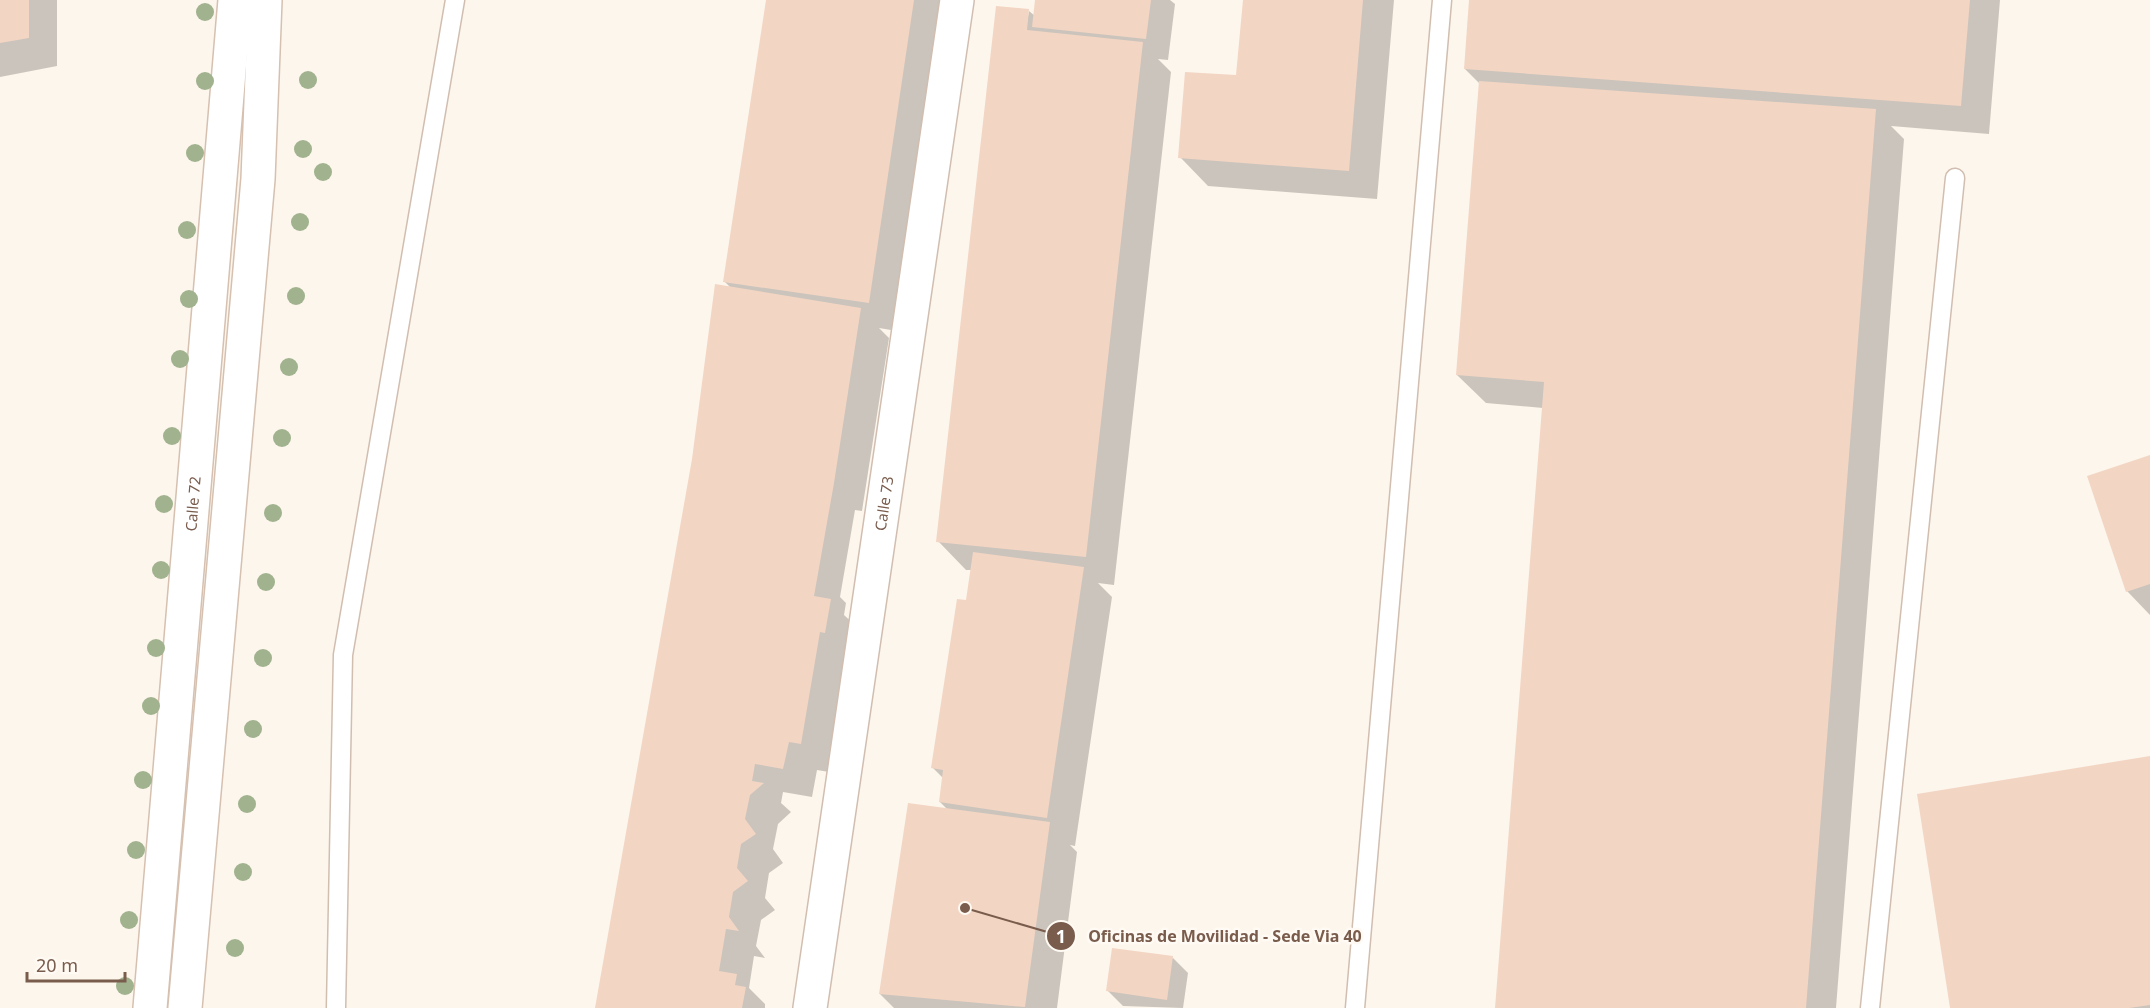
<svg xmlns="http://www.w3.org/2000/svg" width="2150" height="1008" viewBox="0 0 2150 1008" font-family="'Noto Sans',sans-serif">
<style>
.shadow{fill:#0003}
.building{fill:#f3d5c3}
.lines{fill:none;stroke-linecap:round;stroke-linejoin:round}
.service-casing{stroke:#d1beb0;stroke-width:21}
.minor-casing{stroke:#d1beb0;stroke-width:36}
.secondary-casing{stroke:#d6c0b0;stroke-width:36}
.service{stroke:#fff;stroke-width:18}
.minor{stroke:#fff;stroke-width:33}
.secondary{stroke:#fff;stroke-width:33}
.tree{fill:#a0b28e}
.labels{text-anchor:middle;dominant-baseline:central;stroke-width:5;stroke-linejoin:round;paint-order:stroke}
.street-label{font-size:15px;fill:#7a5c4d;stroke:#fffaf3}
.leader{fill:none;stroke:#7a5c4d;stroke-width:2}
.callout-dot{fill:#7a5c4d;stroke:#fffaf3;stroke-width:2}
.mark-label{font-size:18px;text-anchor:middle;font-weight:bold;fill:#fff}
.callout-label{font-size:16px;text-anchor:middle;font-weight:bold;fill:#7a5c4d;stroke:#fffaf3;stroke-width:5;stroke-linejoin:round;paint-order:stroke}
</style>
<rect width="100%" height="100%" fill="#fdf6ec"/>
<!-- shadow -->
<g class="shadow">
<path d="M0,0H57V66L0,77Z"/>
<path d="M767,0H947L897,331L879,328L889,338L862,511L855,510L840,597L846,603L844,615L859,629L829,772L817,770L812,797L783,792L781,803L791,812L778,824L773,849L783,863L769,873L765,898L775,910L761,920L756,946L765,958L754,956L749,988L765,1004V1008H597L731,288L725,282Z"/>
<path d="M1036,0H1170L1175,4L1168,60L1158,59L1171,72L1114,585L1098,583L1112,597L1075,846L1070,845L1077,852L1057,1008H894L880,994L948,810L940,802L944,779L933,768L967,602L972,570H966L938,541L1029,11L1035,16Z"/>
<path d="M1244,0H1394L1377,199L1208,186L1180,157L1238,77Z"/>
<path d="M1471,0H2000L1989,134L1891,126L1904,139L1836,1008H1496L1543,408L1486,403L1457,375L1480,84L1465,69Z"/>
<path d="M2150,456V615L2127,591Z"/>
<path d="M2150,758V1008H1951Z"/>
<path d="M1173,958L1188,973L1183,1008L1123,1006L1108,991Z"/>
</g>
<!-- building -->
<g class="building">
<path d="M0,0H29V38L0,43Z"/>
<path d="M766,0H914L869,303L723,282Z"/>
<path d="M1035,0H1151L1146,39L1032,27Z"/>
<path d="M1243,0H1363L1349,171L1178,158L1185,72L1236,75Z"/>
<path d="M1469,0H1970L1961,106L1464,69Z"/>
<path d="M996,6L1029,9L1027,30L1143,42L1086,557L936,542Z"/>
<path d="M1479,81L1876,109L1806,1008H1495L1544,382L1456,375Z"/>
<path d="M715,284L861,308L834,483L814,596L831,599L825,633L820,632L801,744L789,742L783,769L755,764L752,781L764,783L750,795L745,819L756,834L741,844L737,868L748,881L733,892L729,917L739,931L726,929L719,971L737,974L735,985L746,987L742,1008H595L692,459Z"/>
<path d="M2150,455V584L2126,592L2087,476Z"/>
<path d="M973,552L1084,567L1047,818L939,802L943,770L931,768L957,599L966,600Z"/>
<path d="M2150,756V1005L2129,1008H1950L1917,794Z"/>
<path d="M908,803L1050,822L1025,1007L879,994Z"/>
<path d="M1112,948L1173,956L1167,1000L1106,991Z"/>
</g>
<g class="lines">
<!-- service casing -->
<g class="service-casing">
<g id="service">
<path d="M336,1008L343,655L455,0"/>
<path d="M1355,1008L1442,0"/>
<path d="M1870,1008L1955,178"/>
</g>
</g>
<!-- minor casing -->
<g class="minor-casing">
<g id="minor">
<path id="s1" d="M810,1008L957,0"/>
</g>
</g>
<!-- secondary casing -->
<g class="secondary-casing">
<g id="secondary">
<path id="s2" d="M150,1008L235,0"/>
<path d="M185,1008L258,179L265,0"/>
</g>
</g>
<!-- service -->
<use href="#service" class="service"/>
<!-- minor -->
<use href="#minor" class="minor"/>
<!-- secondary -->
<use href="#secondary" class="secondary"/>
</g>
<!-- trees -->
<g class="tree">
<circle cx="205" cy="12" r="9"/>
<circle cx="308" cy="80" r="9"/>
<circle cx="205" cy="81" r="9"/>
<circle cx="303" cy="149" r="9"/>
<circle cx="195" cy="153" r="9"/>
<circle cx="323" cy="172" r="9"/>
<circle cx="300" cy="222" r="9"/>
<circle cx="187" cy="230" r="9"/>
<circle cx="296" cy="296" r="9"/>
<circle cx="189" cy="299" r="9"/>
<circle cx="180" cy="359" r="9"/>
<circle cx="289" cy="367" r="9"/>
<circle cx="172" cy="436" r="9"/>
<circle cx="282" cy="438" r="9"/>
<circle cx="164" cy="504" r="9"/>
<circle cx="273" cy="513" r="9"/>
<circle cx="161" cy="570" r="9"/>
<circle cx="266" cy="582" r="9"/>
<circle cx="156" cy="648" r="9"/>
<circle cx="263" cy="658" r="9"/>
<circle cx="151" cy="706" r="9"/>
<circle cx="253" cy="729" r="9"/>
<circle cx="143" cy="780" r="9"/>
<circle cx="247" cy="804" r="9"/>
<circle cx="136" cy="850" r="9"/>
<circle cx="243" cy="872" r="9"/>
<circle cx="129" cy="920" r="9"/>
<circle cx="235" cy="948" r="9"/>
<circle cx="125" cy="986" r="9"/>
</g>
<g class="labels">
<!-- street labels -->
<g class="street-label">
<text stroke="none"><textPath href="#s2" startOffset="506">Calle 72</textPath></text>
<text stroke="none"><textPath href="#s1" startOffset="510">Calle 73</textPath></text>
</g>
</g>
<!-- callouts -->
<path class="leader" d="M965 908L1061 936"/>
<g class="callout-dot">
<circle cx="965" cy="908" r="6"/>
<circle cx="1061" cy="936" r="15"/>
</g>
<g class="mark-label">
<text x="1061" y="943">1</text>
</g>
<g class="callout-label">
<text x="1225" y="942">Oficinas de Movilidad - Sede Via 40</text>
</g>
<!-- scale -->
<path d="M27 972v9h98v-9" fill="none" stroke="#7a5c4d" stroke-width="3"/>
<text x="36" y="972" font-size="18" fill="#7a5c4d" stroke="#fffaf3" stroke-width="4.5" paint-order="stroke">20 m</text>
</svg>
